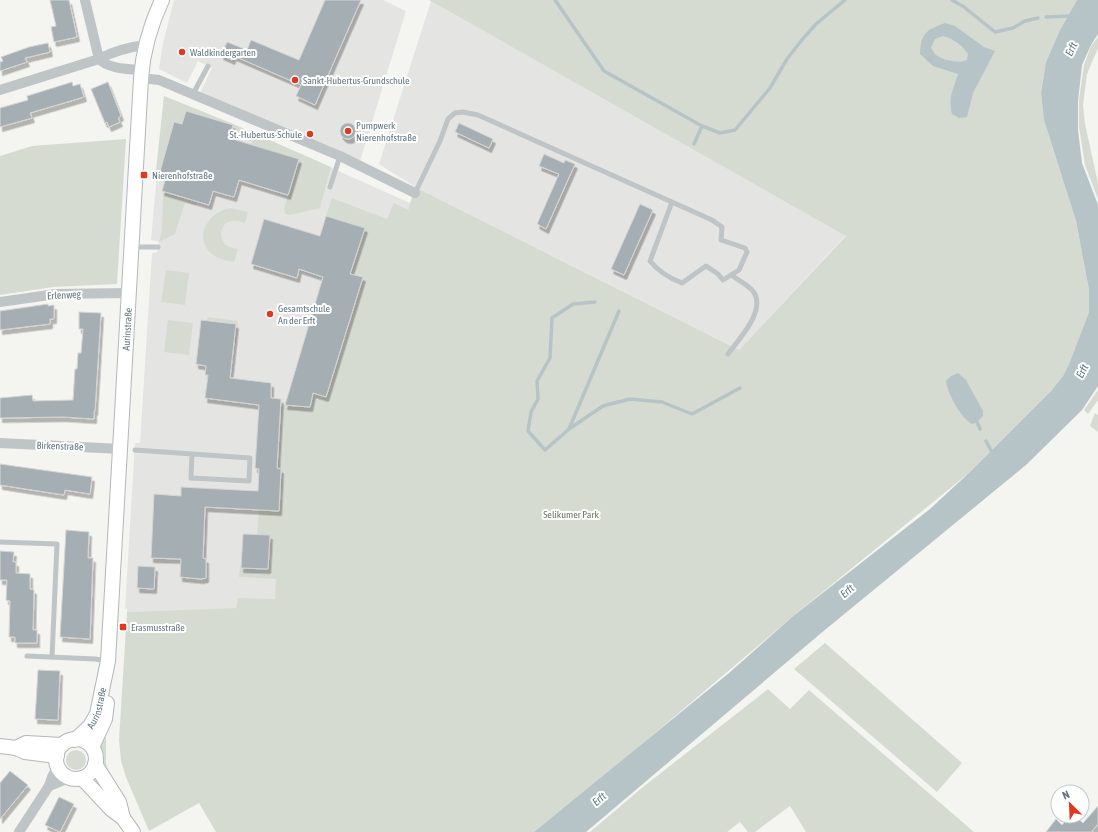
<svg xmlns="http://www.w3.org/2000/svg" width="1098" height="832" viewBox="0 0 1098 832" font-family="'Asap Condensed',sans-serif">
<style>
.built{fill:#e4e5e3}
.green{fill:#d6dbd1}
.water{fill:#b6c4c7;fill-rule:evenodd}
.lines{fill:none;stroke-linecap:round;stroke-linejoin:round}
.stream{stroke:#b6c4c7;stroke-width:3.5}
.building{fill:#a5afb3;stroke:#d5d5d3;filter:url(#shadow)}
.secondary-casing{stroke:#b1b8bb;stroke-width:16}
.service{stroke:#bfc4c6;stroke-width:5}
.minor{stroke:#bfc4c6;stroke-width:10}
.secondary{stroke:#fff;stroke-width:14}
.poi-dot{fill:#e13822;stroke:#fff;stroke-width:1.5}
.labels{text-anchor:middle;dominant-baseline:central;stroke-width:4;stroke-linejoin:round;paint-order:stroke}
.poi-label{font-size:10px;fill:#637781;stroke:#fff;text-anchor:start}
.street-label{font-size:10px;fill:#637781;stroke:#fff}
.park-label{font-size:10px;fill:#697862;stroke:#fff}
.water-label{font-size:11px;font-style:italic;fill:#5f7a7f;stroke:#fff}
</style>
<defs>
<filter id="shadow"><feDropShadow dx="2.5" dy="4.5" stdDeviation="0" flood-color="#0004"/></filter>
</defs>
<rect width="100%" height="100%" fill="#f4f4f0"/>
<!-- built -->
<g class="built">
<path d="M174,0H383L406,11L360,161L200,93L212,68L198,61L187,83L159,69L163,43Z"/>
<path d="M431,1L846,235L739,350L415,187L379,164Z"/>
<path d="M164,96L233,124L410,203L311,606L127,612V609H125L135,443H140L152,253L157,252L159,242L151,240Z"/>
</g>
<!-- green -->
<g class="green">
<path d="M429,0H1077L1060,30L1046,62L1041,93L1044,120L1076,221L1089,290V312L1069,364L1063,376L1051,391L970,472L792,617L616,766L534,832H216L199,803L149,831L126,777L121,761L119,740L127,612L236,608L238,598L275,599L276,579L239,577L240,568L268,569L270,535H257L259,510H279L281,469L277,468L281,405L309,406L313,393L326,397L342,343V330L347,331L362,277L349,273L351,266H353L365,228L326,216L332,198L387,219L394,203L408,210L415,187L739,350L846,236Z"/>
<path d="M1098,37V48L1087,74L1083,105L1085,124L1098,183V199L1085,165L1083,152L1079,127V100L1084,65L1091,46Z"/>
<path d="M164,96L233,124L331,167L320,208L290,215L285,214L284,209L299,159L251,145L253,137L231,130L233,125L186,111L182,124L174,122L159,175L155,179Z"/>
<path d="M126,139L117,284L53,287L0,295V156L32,146Z"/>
<path d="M164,191L197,201L196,206L185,203L175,234L159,242L162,230L163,195Z"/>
<path d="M231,208L248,212L245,223C241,222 236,220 232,221C221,222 218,237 225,244C229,247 233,248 238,249L234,262C227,261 219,259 213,255C192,239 208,211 231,208Z"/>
<path d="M166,270L189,273L185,305L161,302Z"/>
<path d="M208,317L238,321L236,344L234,343L236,324L207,320Z"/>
<path d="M168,320L193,323L189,355L164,352Z"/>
<path d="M1098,390V400L1088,414L1084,410Z"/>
<path d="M1095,413L1098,415V432L1090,426Z"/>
<path d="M825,643L962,763L937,792L794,669Z"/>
<path d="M768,689L790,709L809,690L974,832H806L790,806L755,832H748L740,822L727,832H590L643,787Z"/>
<path d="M104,736L106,737V764L110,776L102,768L100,745Z"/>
<circle cx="76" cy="760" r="10"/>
</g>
<!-- water -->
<g class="water">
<path d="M1077,0H1098V34L1091,45L1082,65L1078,101V130L1082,163L1098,205V386L1082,410L1026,465L820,634L586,832H534L729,673L792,617L930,509L970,472L1051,391L1063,376L1069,364L1089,312V290L1076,221L1044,120L1041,93L1046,62L1060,30Z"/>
<path d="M945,23L955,26L984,47L995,51L973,93L967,117L959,118L952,114C948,97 953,90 958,74L933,66L920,54C921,33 926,30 945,23ZM943,36C954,39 962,45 968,54L967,60C959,64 941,60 935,54C934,53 932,48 931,48L935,39Z"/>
<path d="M958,373L966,380L983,411V416L977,422L972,424C960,417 948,394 946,381L951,376Z"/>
</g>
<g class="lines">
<!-- stream -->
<g class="stream">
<path d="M555,0L604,71L702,126L720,133L735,130L770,88L787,59L801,41L816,24L845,0"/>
<path d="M952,0L964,7L995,32L1013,28L1025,21L1038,18"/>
<path d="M1046,17L1071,16"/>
<path d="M694,144L702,126"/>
<path d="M595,302L573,304L552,318L550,358L537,381L538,399L531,412L528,431L545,450L569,429L619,311"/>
<path d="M977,422L980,429"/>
<path d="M569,429L603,406L630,399L662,402L692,414L740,388"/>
<path d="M986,441L993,454"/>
</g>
</g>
<!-- building -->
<g class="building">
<path d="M50,0H69L77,37L54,42L51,27L56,26Z"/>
<path d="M325,0H361L315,105L296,96L301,85L234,56L232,60L221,55L227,42L247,50L251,40L299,60Z"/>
<path d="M48,43L50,52L25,58L27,62L0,71V62L3,61L1,57L29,47Z"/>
<path d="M72,82L73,86L80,84L84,97L30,113L32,118L0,127V108L28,100L27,96Z"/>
<path d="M108,82L121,116L118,118L120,122L109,127L107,122L105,123L91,89Z"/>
<path d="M186,111L233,125L229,138L299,159L288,195L239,180L234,197L213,191L209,205L162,191L166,177L159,175L174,122L182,124Z"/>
<circle cx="348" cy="131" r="8"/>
<path d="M459,123L493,139L489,148L455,132Z"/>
<path d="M544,154L564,163L565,160L575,164L546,229L537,224L559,174L539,166Z"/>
<path d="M640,204L653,210L624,275L611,269Z"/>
<path d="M326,216L365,228L350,274L363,277L326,397L313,393L310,407L285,405L323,277L299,269L297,278L251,264L264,219L320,236Z"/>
<path d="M48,304V306L54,305V319H50V324L0,330V311Z"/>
<path d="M79,312L101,313L95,411H94V419L63,417L0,418V398L32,395L33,401L73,400L75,369H77L78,353H81L83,329H79Z"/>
<path d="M201,320L236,324L230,378L271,383V398L281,399L277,468L281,469L279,511L205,507L203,558L206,559V578L201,579L180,577L181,559L151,558L154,494L181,496V487L258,491L259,469L255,468L259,405L205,398L208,375H205L206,366L196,364Z"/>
<path d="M0,464L92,477L90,494L65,490L64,495L0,485Z"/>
<path d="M66,530L89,532L88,558H93L90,639L60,637Z"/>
<path d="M243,534L270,535L268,569L241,568Z"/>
<path d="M0,551L14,552L13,562H16V573L30,574V589L34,590L33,630H37V643H15V637H9L10,601L6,600L7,580H0Z"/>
<path d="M138,566L155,567L154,589L137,588Z"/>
<path d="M38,670L60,671L58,720L35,719Z"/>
<path d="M10,771L28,785L0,819V783Z"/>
<path d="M59,797L74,804L60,832L45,825Z"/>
<path d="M1098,806V824L1092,831L1094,832H1046L1056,819L1062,825L1071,816H1075L1083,823Z"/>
</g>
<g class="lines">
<!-- secondary casing -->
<g class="secondary-casing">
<g id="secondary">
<circle cx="76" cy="759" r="20"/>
<path id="s1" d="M75,740L90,726L97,714L108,661L141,78C143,50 150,26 162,0"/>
<path d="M0,746L16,748L25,752L57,756"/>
<path d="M92,747L105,719L107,703"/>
<path d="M16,748L26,743L62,745"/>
<path d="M95,764L119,802L123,818"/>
<path d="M82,778L111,809L123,818L133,832"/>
</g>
</g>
<!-- service -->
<g class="service">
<path d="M193,94L208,66"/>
<path d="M330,187L340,156"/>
<path d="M415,193L440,141L448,119L455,113L463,112L478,115L712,220L722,227L721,240L745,248L747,252L739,270L723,280L718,274L706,266L682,283C669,278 658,271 650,261L672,202"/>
<path d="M132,247H158"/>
<path d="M728,354C739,339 767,310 753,291C748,285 737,279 731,275"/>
<path d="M135,450L250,458L249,481L191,478L192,454"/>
<path d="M0,542L57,544L52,657"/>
<path d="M27,656L95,659L107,661"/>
</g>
<!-- minor -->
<g class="minor">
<path d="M85,0L99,59C108,69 129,69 142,70"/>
<path d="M141,78L159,80L340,156L415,193"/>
<path d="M0,90L99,59C114,51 129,47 145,45"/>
<path d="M0,302L56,294L129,293"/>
<path d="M0,443L121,449"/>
<path d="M49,786L69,778"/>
<path d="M19,832L49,786L52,777L58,766"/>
</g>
<!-- secondary -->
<use href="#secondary" class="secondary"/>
</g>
<!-- markers -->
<g class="poi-dot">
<circle cx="182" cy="52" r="4"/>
<circle cx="295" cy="80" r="4"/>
<circle cx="348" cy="131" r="4"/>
<circle cx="310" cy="134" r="4"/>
<rect x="140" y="171" width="8" height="8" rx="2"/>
<circle cx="270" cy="314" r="4"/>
<rect x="119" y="623" width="8" height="8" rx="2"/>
</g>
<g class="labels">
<!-- poi labels -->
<g class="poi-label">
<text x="190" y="52">Waldkindergarten</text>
<text x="303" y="80">Sankt-Hubertus-Grundschule</text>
<text x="356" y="125">Pumpwerk<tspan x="356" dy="12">Nierenhofstraße</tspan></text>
<text x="302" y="134" text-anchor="end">St.-Hubertus-Schule</text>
<text x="152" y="175">Nierenhofstraße</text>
<text x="278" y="308">Gesamtschule<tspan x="278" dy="12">An der Erft</tspan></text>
<text x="131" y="627">Erasmusstraße</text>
</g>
<!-- street labels -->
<g class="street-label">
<text transform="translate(64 295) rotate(-3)">Erlenweg</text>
<text stroke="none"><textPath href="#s1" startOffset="421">Aurinstraße</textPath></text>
<text transform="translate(60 446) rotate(2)">Birkenstraße</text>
<text stroke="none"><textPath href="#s1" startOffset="40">Aurinstraße</textPath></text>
</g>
<!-- park labels -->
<g class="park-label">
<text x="571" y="514">Selikumer Park</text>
</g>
<!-- water labels -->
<g class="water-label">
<text transform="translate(1071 49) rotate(-63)">Erft</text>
<text transform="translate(1082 371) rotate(-62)">Erft</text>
<text transform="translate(847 591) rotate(-40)">Erft</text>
<text transform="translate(599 799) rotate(-40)">Erft</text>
</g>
</g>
<!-- north arrow -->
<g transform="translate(1070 804) rotate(336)"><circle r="19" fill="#ffffff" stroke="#c1c9cd"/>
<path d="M0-3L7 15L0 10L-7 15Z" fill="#e13822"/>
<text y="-6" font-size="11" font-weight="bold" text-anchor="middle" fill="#637781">N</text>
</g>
</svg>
